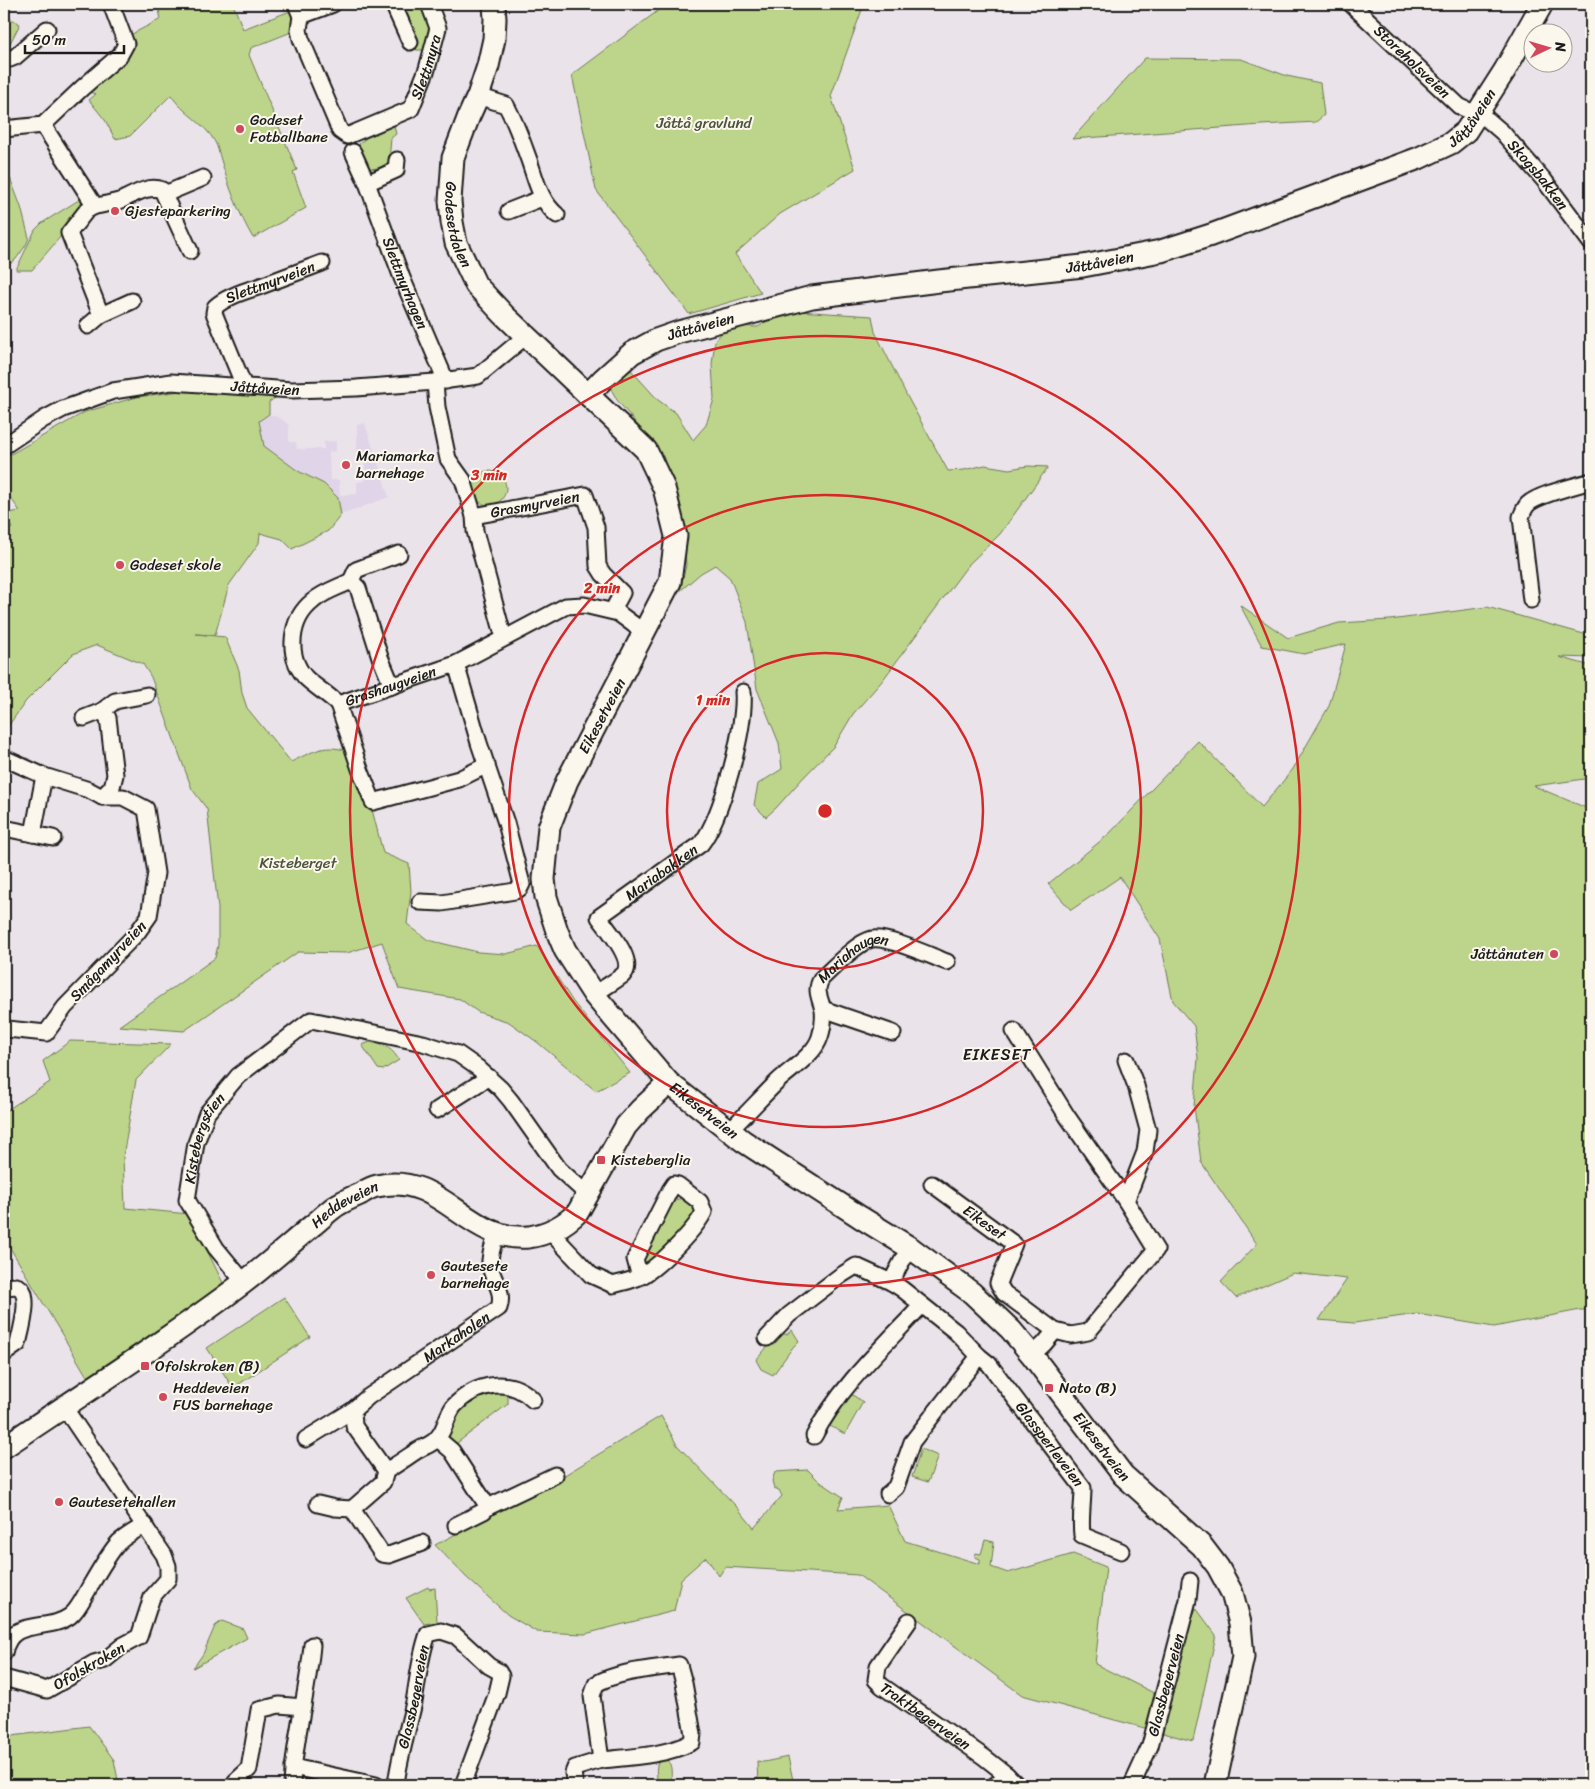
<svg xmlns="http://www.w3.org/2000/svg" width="1595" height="1789" viewBox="0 0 1595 1789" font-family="Sriracha,sans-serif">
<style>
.built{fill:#e0d5e8}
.green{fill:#bdd58b;stroke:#6c7854}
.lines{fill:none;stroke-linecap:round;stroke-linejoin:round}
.street-casing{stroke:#1c1c1c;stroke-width:19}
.secondary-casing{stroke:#1c1c1c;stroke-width:25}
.street{stroke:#fbf7ec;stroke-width:15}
.secondary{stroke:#fbf7ec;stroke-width:21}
.ring{fill:none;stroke:#d62828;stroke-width:2.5}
.poi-dot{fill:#d1495b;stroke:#fbf7ec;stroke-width:2}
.labels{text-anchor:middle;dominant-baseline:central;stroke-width:4;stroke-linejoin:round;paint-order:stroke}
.street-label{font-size:15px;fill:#1c1c1c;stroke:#fbf7ec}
.poi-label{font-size:15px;fill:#1c1c1c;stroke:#fbf7ec;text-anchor:start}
.park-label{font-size:15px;fill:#4c543d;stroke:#fbf7ec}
.neighbourhood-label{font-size:16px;letter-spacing:1px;fill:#1c1c1c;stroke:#fbf7ec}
.centre{fill:#d62828;stroke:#fbf7ec;stroke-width:2.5}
.ring-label{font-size:15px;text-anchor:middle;font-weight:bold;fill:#d62828;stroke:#fbf7ec;stroke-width:4;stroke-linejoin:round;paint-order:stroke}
</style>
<rect width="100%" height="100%" fill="#ebe3ea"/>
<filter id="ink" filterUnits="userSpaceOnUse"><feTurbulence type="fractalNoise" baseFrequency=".02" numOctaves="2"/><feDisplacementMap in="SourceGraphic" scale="10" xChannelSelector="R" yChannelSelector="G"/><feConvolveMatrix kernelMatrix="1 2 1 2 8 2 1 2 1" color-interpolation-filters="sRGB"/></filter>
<g filter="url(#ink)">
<!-- built -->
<path class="built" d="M269,414L282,419L289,425V442H296L297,449H324V442L336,441V451L329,452L330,480H339L340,495L357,494V482L365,481V454H357V425L365,423L389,497L341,515L275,530L258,437L259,421Z"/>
<!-- green -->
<g class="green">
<path d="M165,4H180L184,9L198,4H233L243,29L293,10L294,31L251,48L249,55L297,170L293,172L306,208L253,238C239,214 229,187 221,160C219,154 218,147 215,142C205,123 182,113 171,95L130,136L115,139L105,120L89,100L96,94L84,91L126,55L134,46L132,34L161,19L158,6Z"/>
<path d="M404,4H421C434,17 431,33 428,50H416L400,11V6Z"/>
<path d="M667,4H864L831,96L855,169L780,214L735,254L761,293L689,314L596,190L572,75Z"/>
<path d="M4,15L20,24L7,49L4,48Z"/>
<path d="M1145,58L1241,59L1287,76L1320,83L1324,115L1316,122L1261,125L1072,139Z"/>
<path d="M394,126L396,134L391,138L389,162L379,168L368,169L362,160L359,144L366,138Z"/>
<path d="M4,162L21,207L29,238L26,245L16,259L11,263L4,256Z"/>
<path d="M82,198C82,216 44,255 32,270H16L35,230L42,223Z"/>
<path d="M784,310L872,316L875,332L908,398L948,471L964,470L985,465L1009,469L1028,466L1048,467L1000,534L968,565L882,681L853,714L834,746L802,779L776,808L766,817L754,805L758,784L782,769L779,743L757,689L747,622L730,578L715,565L701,573L680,591L686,565L682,519L663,456L617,400L609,385L631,370L658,400L676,413L693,440L706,425L714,399L712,364L715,341L727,326L758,327Z"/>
<path d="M188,390L280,395L269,402V414L259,421L264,446L298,471L324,484L338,498L341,515L328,531L292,549L282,539L260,533L259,543L229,585L215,635L196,634L225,637L239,670L242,693L247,708L291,762C320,748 326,743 358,754L383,853L409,864L411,891L407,924L428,940L478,952L506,954L537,946L573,1002L630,1073L596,1091L537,1042L509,1022L478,1012L460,999L399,989L382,942L347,953L298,952L184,1031L119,1026L215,958L218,945V908L207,809L192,789L151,677L143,664L97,645L73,654L26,701L4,732V548L8,545L4,539V533L12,528L4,516L8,513L20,511L4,489V458L85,412L137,397Z"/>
<circle cx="489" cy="488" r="17"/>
<path d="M1240,605L1288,638L1339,623L1390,620L1487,607L1591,636V658L1559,657L1591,666V778L1534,786L1591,810V1310H1580L1494,1327L1417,1314L1354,1323L1319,1320L1347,1279L1293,1273L1236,1298L1221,1282L1257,1244L1201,1162L1194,1106L1198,1058L1194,1026L1173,1001L1160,939L1120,877L1071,910L1048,884L1109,834L1198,741L1262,807L1293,769L1329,706L1346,644L1304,654L1262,646Z"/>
<path d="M70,1041L171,1044L136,1080L123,1157L125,1208L189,1214L225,1287L88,1378L6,1241H4V1112L50,1082L43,1061Z"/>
<path d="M370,1042C386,1046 390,1046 399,1060L383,1070L378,1069L362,1045Z"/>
<path d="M684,1198L691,1200L698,1213L649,1267L643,1265L641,1261L673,1200Z"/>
<path d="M284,1297L310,1337L233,1388L207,1348Z"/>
<path d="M792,1330L799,1341L793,1347L773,1375L761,1369L756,1360L781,1331L786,1335Z"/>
<path d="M490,1391L508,1392V1404L453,1446C436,1422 472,1400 490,1391Z"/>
<path d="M851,1394L863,1402L845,1434L830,1426Z"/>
<path d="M661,1416L677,1445L736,1506L754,1528L782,1496L779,1490L774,1488L772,1481L775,1472L808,1470L819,1481L843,1497L838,1509L888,1505L905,1541L980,1564V1559L975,1557L976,1553L981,1554L985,1540L994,1542L991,1567L1008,1573L1073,1554L1106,1567L1095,1664L1164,1698L1196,1608L1216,1635L1193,1741L1022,1695L858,1575L725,1567L719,1576L706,1557L681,1579L674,1611L585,1634L537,1632L508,1615L466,1577L435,1545L542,1489Z"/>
<path d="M921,1449L938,1456L928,1482L912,1477Z"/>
<path d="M428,1587L429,1589L435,1588L437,1622L424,1624L406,1598Z"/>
<path d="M222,1621L243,1629L247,1638L193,1668L203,1654L215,1626Z"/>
<path d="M89,1726L114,1760L119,1785H4V1737Z"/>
<path d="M788,1757L794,1785H758L757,1761L764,1762Z"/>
<path d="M666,1759C674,1765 670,1776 672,1785H658C657,1777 655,1770 658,1762Z"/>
</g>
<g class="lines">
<!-- street casing -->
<g class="street-casing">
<g id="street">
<path id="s1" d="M296,4L301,16L299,30L301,39L340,131L347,136L411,109L427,69L438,28L429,4"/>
<path d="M393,4L410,42"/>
<path id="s2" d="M1351,4L1459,106L1488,120L1502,132L1544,180L1591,243"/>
<path d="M301,16L333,4"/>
<path d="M4,56L10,59L15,57L47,29"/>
<path d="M478,96L506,105C516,123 522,141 529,160C536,180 540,201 557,215"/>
<path d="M43,125L95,206L87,210L69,233L101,315"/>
<path d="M4,129L43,125L82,88L120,55L126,44L111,4"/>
<path d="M353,152L367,183"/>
<path id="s3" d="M397,160L396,170L367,183L402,278L446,381"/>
<path d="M165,194L203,178"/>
<path d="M95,206C103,205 111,203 119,201C132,196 148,184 162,190L190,251"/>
<path d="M509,211L542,198"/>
<path d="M88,326L101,315L132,301"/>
<path d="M435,382L437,407L448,459L463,480L474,516L475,531L502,631L507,637"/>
<path id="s4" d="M244,386L214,313L215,307C226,297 244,291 258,287L322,263"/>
<path id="s5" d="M4,446L44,419L63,409L113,391L171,382L292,390L356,388L435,382L478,376L526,336"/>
<path id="s6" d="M474,516L585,495L596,527L598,566L603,574L622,593L615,606L618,613"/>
<path d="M351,581L356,570L399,554"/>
<path d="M1531,600L1521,517C1523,512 1524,508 1528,504C1539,494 1576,486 1591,481"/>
<path d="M338,704C328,694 315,687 305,677C286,655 290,619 313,601C323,592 339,587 351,581L358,588L380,657L392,686"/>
<path d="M102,711L108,718L115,775L112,787L102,797"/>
<path d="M84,718L102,711L115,701L147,695"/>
<path d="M4,758L44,776L89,790L102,797H123L146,809L156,873L149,916L137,933L65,1007L46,1033L7,1029L4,1030"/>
<path id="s7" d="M487,765L459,779L373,802L360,769L338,704L456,664L566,606L584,605L618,613L645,633"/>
<path d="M4,828L53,838"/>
<path d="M33,834L44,776"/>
<path d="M420,902L442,903L515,891L520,888L522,884L506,823L479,743L456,664"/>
<path id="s8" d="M594,995C603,988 614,982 623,975C637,961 607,929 599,917L701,844C722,817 746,726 743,692"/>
<path d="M823,1009L893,1033"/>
<path d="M1126,1060L1136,1086L1148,1130L1145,1152L1126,1201"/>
<path d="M437,1110L489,1077"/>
<path id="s9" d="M731,1132L735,1125C749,1111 762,1097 776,1083C790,1069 814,1056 820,1037C823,1028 824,1019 823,1010C820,997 814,990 822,978C834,967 856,943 872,939C887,936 931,956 947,962"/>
<path id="s10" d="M932,1184L1014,1244L998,1283L1004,1293L1055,1331L1071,1335L1088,1332L1156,1250L1126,1201L1067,1116L1014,1031"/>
<path d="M553,1230L557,1239L591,1275L613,1285C623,1282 636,1280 645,1274C662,1263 696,1229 704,1212L700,1202L678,1185L674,1184L670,1190L635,1259L638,1270L644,1275"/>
<path id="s11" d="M244,1282L216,1248L187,1200L196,1143L207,1113L238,1076L311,1020L423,1043L458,1054L478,1068L501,1089L511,1101L559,1169L588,1195"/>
<path d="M891,1282L902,1261L912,1249"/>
<path d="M4,1288C7,1287 13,1286 16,1286C34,1289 20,1334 18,1344L4,1354"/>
<path id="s12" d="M767,1338L789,1315L840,1276L856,1266L891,1282L902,1289L956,1332L979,1356L989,1364L1083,1488C1083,1504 1080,1519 1082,1535L1121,1551"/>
<path d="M1032,1355L1044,1344L1055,1331"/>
<path d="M353,1410L354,1426L386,1471"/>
<path d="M814,1436C839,1387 885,1345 922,1305"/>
<path id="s13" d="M306,1439L353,1410L368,1397L499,1308C505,1290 492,1281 490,1265C489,1255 494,1244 496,1234"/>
<path d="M438,1439L452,1451L488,1507"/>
<path d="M888,1494L896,1487L912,1442L979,1356"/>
<path d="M318,1504L335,1508L352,1509L382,1554L389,1555L422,1543"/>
<path d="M352,1509L383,1482L386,1471C396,1465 406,1458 415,1452C422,1447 434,1444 438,1437C446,1428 446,1416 454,1406C476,1383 510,1376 533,1400"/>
<path d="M456,1525L484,1511L488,1507L555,1475"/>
<path id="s14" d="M909,1621L878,1666L876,1680L882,1686L984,1757L1007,1775L1017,1785"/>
<path d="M4,1653C11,1616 47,1633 70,1616C78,1610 84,1597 89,1588C97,1574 109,1553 119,1542C127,1535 136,1530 145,1525"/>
<path d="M679,1665L684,1683L693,1734L692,1742C665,1756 631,1757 601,1760L592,1696L596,1684C618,1671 653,1669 679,1665Z"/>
<path d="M4,1678L47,1690L94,1663L105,1660L122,1646L139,1637L152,1597L168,1579V1566L164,1555L64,1407"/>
<path d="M293,1767L376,1785"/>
<path d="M235,1782L249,1769L259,1710L279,1705L303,1707"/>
<path d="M292,1785C294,1738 308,1692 312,1645"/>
<path id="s15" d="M396,1785C399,1757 408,1730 414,1702C418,1679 420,1656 428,1634L441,1631L456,1636L489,1666L498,1671L501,1676L497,1693L463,1785"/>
<path d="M575,1785L573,1773L575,1768L601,1760"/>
<path d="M995,1785L1007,1775"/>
<path id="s16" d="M1132,1785L1150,1746L1188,1600L1190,1581"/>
</g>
</g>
<!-- secondary casing -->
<g class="secondary-casing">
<g id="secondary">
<path id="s17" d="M494,4L495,19L494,39L488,66L478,96L469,116L453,158L450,201L452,222L456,243L476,285L504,315L646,450L664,488L676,536L670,582L567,781L549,827L544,879L546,897L557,931L565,950L594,995L669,1083L743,1141L860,1217L912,1249L972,1293L1011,1330L1032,1355L1123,1475L1202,1546L1218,1567L1232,1593L1240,1623L1243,1657L1215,1785"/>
<path id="s18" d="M588,395L603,379L632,353L656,340L679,332L812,297L939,281L1083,266L1161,251L1211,235L1419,158L1451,143L1466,131L1505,70L1542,4"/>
<path id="s19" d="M4,1447C84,1393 166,1341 243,1283C267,1265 290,1244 313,1225C322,1218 330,1209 339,1204C346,1200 353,1197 360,1194C365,1191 371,1187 377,1186C442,1171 466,1243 529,1237C548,1234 564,1226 578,1212L626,1126L640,1110L669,1083"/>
</g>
</g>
<!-- street -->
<use href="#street" class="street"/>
<!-- secondary -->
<use href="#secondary" class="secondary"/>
</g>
</g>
<!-- distance rings -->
<g class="ring">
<circle cx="825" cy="811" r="158"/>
<circle cx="825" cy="811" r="316"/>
<circle cx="825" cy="811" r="475"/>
</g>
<!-- markers -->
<g class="poi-dot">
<circle cx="240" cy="129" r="5"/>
<circle cx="115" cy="211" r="5"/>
<circle cx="346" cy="465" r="5"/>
<circle cx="120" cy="565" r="5"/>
<circle cx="1554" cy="954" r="5"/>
<rect x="596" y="1155" width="10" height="10" rx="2.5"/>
<circle cx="431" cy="1275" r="5"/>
<rect x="140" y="1361" width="10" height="10" rx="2.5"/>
<rect x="1044" y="1383" width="10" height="10" rx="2.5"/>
<circle cx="163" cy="1397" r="5"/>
<circle cx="59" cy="1502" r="5"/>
</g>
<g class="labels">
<!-- street labels -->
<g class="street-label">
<text stroke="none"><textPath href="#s2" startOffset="84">Storeholsveien</textPath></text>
<text stroke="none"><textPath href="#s1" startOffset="259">Slettmyra</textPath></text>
<text stroke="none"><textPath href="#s18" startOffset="945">Jåttåveien</textPath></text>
<text stroke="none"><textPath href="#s2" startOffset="255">Skogsbakken</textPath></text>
<text stroke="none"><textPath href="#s17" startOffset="229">Godesetdalen</textPath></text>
<text stroke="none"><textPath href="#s18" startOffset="540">Jåttåveien</textPath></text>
<text stroke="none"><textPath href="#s3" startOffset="149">Slettmyrhagen</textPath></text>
<text stroke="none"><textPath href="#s4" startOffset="146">Slettmyrveien</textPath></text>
<text stroke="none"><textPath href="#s18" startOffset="135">Jåttåveien</textPath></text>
<text stroke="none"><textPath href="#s5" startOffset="276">Jåttåveien</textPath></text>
<text stroke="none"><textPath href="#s6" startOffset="62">Grasmyrveien</textPath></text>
<text stroke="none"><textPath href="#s7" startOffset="280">Grashaugveien</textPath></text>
<text transform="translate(602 716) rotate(-62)">Eikesetveien</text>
<text stroke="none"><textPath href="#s8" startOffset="179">Mariabakken</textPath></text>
<text transform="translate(108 961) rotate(-47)">Smågamyrveien</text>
<text stroke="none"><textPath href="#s9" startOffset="231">Mariahaugen</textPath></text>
<text stroke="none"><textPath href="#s17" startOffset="1282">Eikesetveien</textPath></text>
<text stroke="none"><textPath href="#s11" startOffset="165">Kistebergstien</textPath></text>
<text stroke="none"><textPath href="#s19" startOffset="419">Heddeveien</textPath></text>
<text stroke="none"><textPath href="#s10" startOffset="65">Eikeset</textPath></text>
<text stroke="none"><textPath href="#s13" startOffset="182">Markaholen</textPath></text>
<text stroke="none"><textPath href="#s12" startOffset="382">Glassperleveien</textPath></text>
<text stroke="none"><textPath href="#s17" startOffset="1808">Eikesetveien</textPath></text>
<text transform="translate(89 1666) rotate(-30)">Ofolskroken</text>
<text stroke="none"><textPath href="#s16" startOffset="106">Glassbegerveien</textPath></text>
<text stroke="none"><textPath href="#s15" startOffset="90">Glassbegerveien</textPath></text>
<text stroke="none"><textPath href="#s14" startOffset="130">Traktbegerveien</textPath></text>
</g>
<!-- poi labels -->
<g class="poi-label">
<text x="250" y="120">Godeset<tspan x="250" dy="17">Fotballbane</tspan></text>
<text x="125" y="211">Gjesteparkering</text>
<text x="356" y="456">Mariamarka<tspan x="356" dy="17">barnehage</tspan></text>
<text x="130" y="565">Godeset skole</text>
<text x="1544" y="954" text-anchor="end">Jåttånuten</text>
<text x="611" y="1160">Kisteberglia</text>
<text x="441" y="1266">Gautesete<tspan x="441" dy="17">barnehage</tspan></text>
<text x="155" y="1366">Ofolskroken (B)</text>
<text x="173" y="1388">Heddeveien<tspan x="173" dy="17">FUS barnehage</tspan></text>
<text x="1059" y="1388">Nato (B)</text>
<text x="69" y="1502">Gautesetehallen</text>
</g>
<!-- park labels -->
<g class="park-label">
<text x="704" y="123">Jåttå gravlund</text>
<text x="298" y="863">Kisteberget</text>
</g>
<!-- neighbourhood labels -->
<g class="neighbourhood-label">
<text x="997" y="1054">EIKESET</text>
</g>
</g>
<circle cx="825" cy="811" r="8" class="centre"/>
<g class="ring-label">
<text x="489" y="480">3 min</text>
<text x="602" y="593">2 min</text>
<text x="713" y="705">1 min</text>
</g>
<!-- margin -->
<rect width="1595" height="1789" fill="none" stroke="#fbf7ec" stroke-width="20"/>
<rect x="10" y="10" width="1575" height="1769" fill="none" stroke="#1c1c1c" stroke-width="2" filter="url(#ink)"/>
<!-- north arrow -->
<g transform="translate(1548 48) rotate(85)"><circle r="24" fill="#fbf7ec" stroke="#a29f99"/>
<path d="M0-4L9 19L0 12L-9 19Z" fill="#d1495b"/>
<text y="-8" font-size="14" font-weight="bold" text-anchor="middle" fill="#1c1c1c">N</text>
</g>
<!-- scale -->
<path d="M25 45v8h99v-8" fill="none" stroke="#1c1c1c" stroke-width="2.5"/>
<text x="32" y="45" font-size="15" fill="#1c1c1c" stroke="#fbf7ec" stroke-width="4" paint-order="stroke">50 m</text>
</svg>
